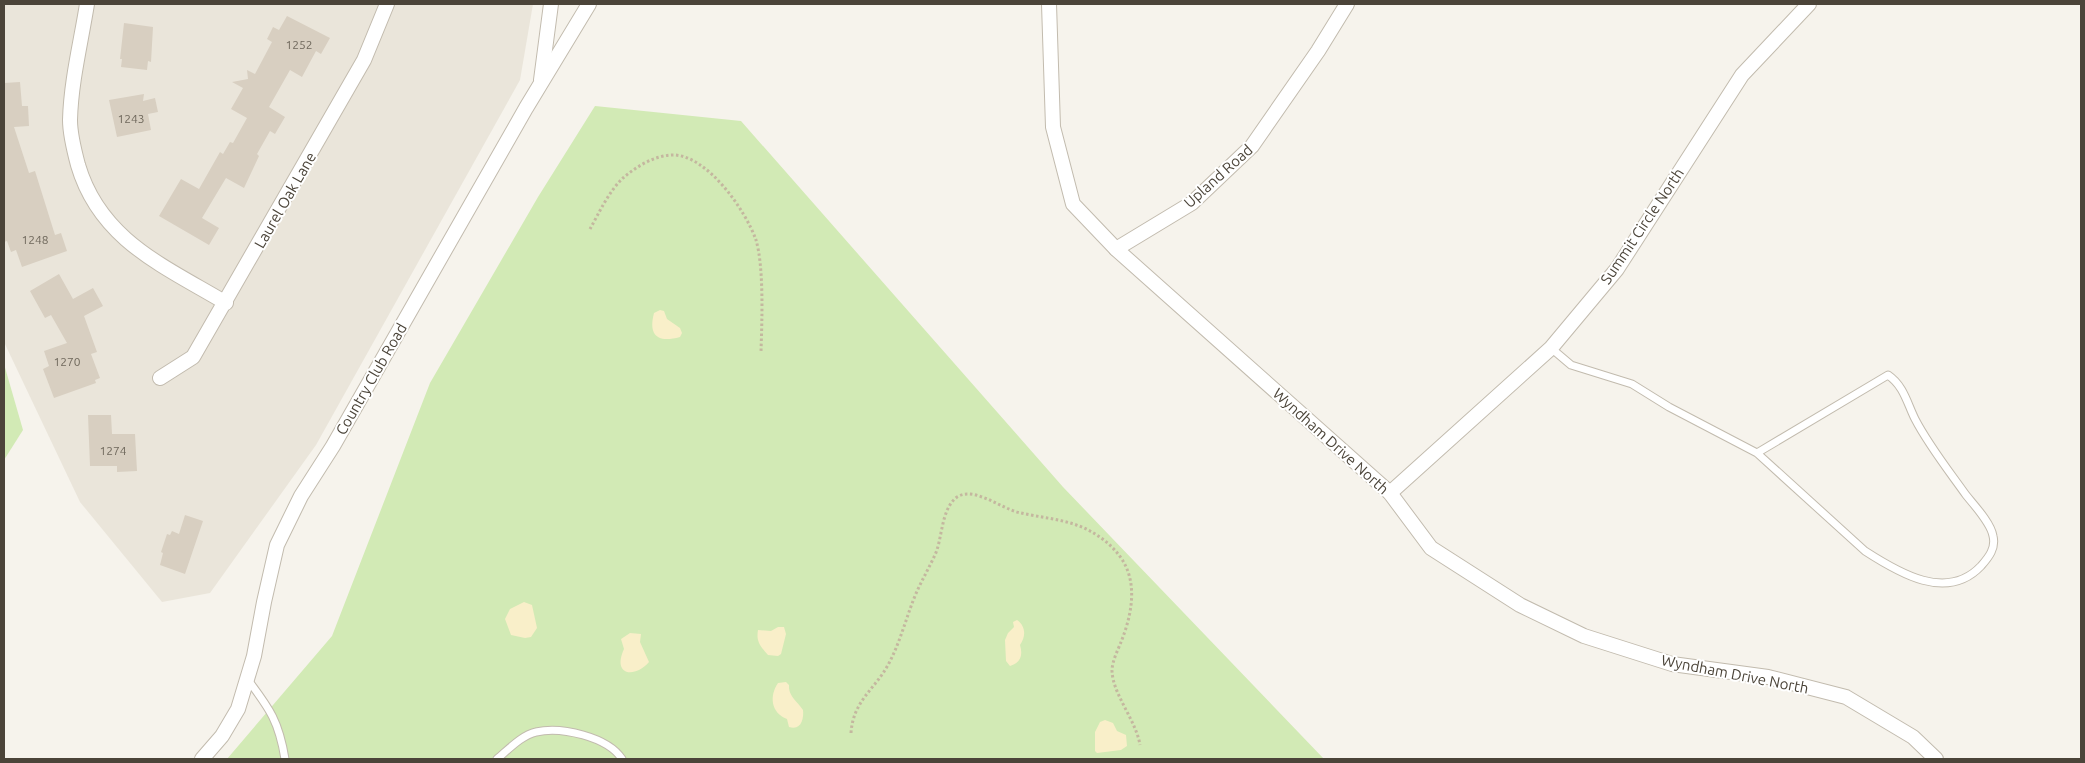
<svg xmlns="http://www.w3.org/2000/svg" width="2085" height="763" viewBox="0 0 2085 763" font-family="Ubuntu,sans-serif">
<style>
.residential{fill:#eae5da}
.green{fill:#d2eab5}
.sand{fill:#f9efc9}
.building{fill:#d8cfc1}
.lines{fill:none;stroke-linecap:round;stroke-linejoin:round}
.lane-casing{stroke:#c2bbae;stroke-width:9}
.street-casing{stroke:#c2bbae;stroke-width:16}
.path{stroke:#c4b79f;stroke-width:3;stroke-dasharray:2.5 2.5;stroke-linecap:butt}
.lane{stroke:#fff;stroke-width:7}
.street{stroke:#fff;stroke-width:14}
.labels{text-anchor:middle;dominant-baseline:central;stroke-width:4;stroke-linejoin:round;paint-order:stroke}
.number-label{font-size:12px;fill:#6e675b}
.street-label{font-size:15px;fill:#4b4439;stroke:#fff}
</style>
<rect width="100%" height="100%" fill="#f6f3ec"/>
<!-- residential -->
<path class="residential" d="M4,4H533L520,80L316,445L210,593L162,602L80,502L4,342Z"/>
<!-- green -->
<g class="green">
<path d="M595,106L741,121L1063,487L1324,759H227L332,636L430,383L538,197Z"/>
<path d="M4,364L23,430L4,460Z"/>
</g>
<!-- sand -->
<g class="sand">
<path d="M660,310L664,311L667,319L680,328L682,333L680,337C658,343 648,336 654,313Z"/>
<path d="M524,602L532,605L537,628L531,637L525,638L511,635L505,619L510,609Z"/>
<path d="M1017,620C1026,626 1026,637 1020,645C1023,655 1021,663 1010,666L1006,661L1005,640L1008,633L1014,627L1013,622Z"/>
<path d="M778,627H784L786,634L781,654L778,656L768,655C760,646 756,641 758,630L771,631Z"/>
<path d="M630,633L641,634L640,642L649,662C634,679 612,675 624,649L621,639Z"/>
<path d="M786,682L789,685C788,696 797,701 803,710C804,719 801,731 789,727L787,719C771,713 769,696 778,683Z"/>
<path d="M1105,720L1113,723L1117,731L1126,735L1127,746L1121,750L1097,753L1095,751V732L1100,722Z"/>
</g>
<!-- building -->
<g class="building">
<path d="M287,16L330,38L321,54L316,51L302,77L290,70L269,107L285,117L275,134L270,131L257,154L259,156L244,188L226,178L202,218L219,228L209,245L159,216L181,179L199,189L220,152L223,154L230,142L233,143L247,118L231,109L243,88L232,82L248,79L247,70L255,74L272,42L267,39L273,27L279,30Z"/>
<path d="M124,23L153,27L151,62L148,61L147,70L121,67L122,59H120Z"/>
<path d="M20,82L22,106H28L29,126L14,127L29,173L35,171L55,235L61,233L67,251L22,267L16,250L11,252L7,241L4,242V83Z"/>
<path d="M144,94L143,101L155,98L158,112L148,114L151,130L117,137L109,100Z"/>
<path d="M59,274L73,299L93,288L103,306L84,316L97,352L91,354L100,378L95,380L96,383L54,398L43,369L49,366L44,351L67,343L51,315L45,318L30,291Z"/>
<path d="M88,415H111L112,434H135L137,471L117,472V466H90Z"/>
<path d="M185,515L203,521L185,574L160,565L163,553L161,552L167,534L170,535L172,531L179,534Z"/>
</g>
<g class="lines">
<!-- lane casing -->
<g class="lane-casing">
<g id="lane">
<path d="M1551,348L1571,365L1632,384L1669,407L1757,453L1865,551C1899,573 1947,602 1981,566C1989,557 1996,548 1993,536C1991,523 1974,505 1966,495C1949,471 1929,446 1915,419C1907,403 1904,386 1888,375L1757,453"/>
<path d="M248,680C270,709 279,722 285,759"/>
<path d="M497,759C508,750 522,735 536,732C561,726 608,737 622,759"/>
</g>
</g>
<!-- street casing -->
<g class="street-casing">
<g id="street">
<path d="M87,4C81,42 71,81 70,120C70,135 74,150 78,165C100,240 164,266 226,303"/>
<path d="M1049,4L1053,127L1073,204L1116,249L1390,493L1431,548L1520,605L1584,636L1672,664L1768,677L1846,697L1913,737L1936,759"/>
<path d="M541,80L551,4"/>
<path d="M1116,249L1192,203L1252,146L1318,51L1347,4"/>
<path d="M160,378L193,357L364,60L387,4"/>
<path d="M1390,493L1551,348L1617,269L1742,75L1809,4"/>
<path d="M202,759L222,736L238,709L254,656L264,602L277,545L301,496L333,446L526,108L589,4"/>
</g>
</g>
<!-- path -->
<g class="path">
<path d="M590,229C599,213 609,191 623,178C637,166 655,155 674,155C708,156 746,211 756,240C764,267 762,321 761,351"/>
<path d="M851,733C853,701 875,689 888,665C899,645 905,622 913,601C919,585 927,572 934,557C943,540 940,510 957,497C965,492 974,494 982,497C994,501 1004,508 1017,512C1040,518 1069,519 1090,531C1103,538 1115,548 1123,561C1138,586 1131,617 1121,642C1118,650 1112,661 1112,671C1113,695 1136,720 1140,745"/>
</g>
<!-- lane -->
<use href="#lane" class="lane"/>
<!-- street -->
<use href="#street" class="street"/>
</g>
<g class="labels">
<!-- number labels -->
<g class="number-label">
<text x="299" y="44">1252</text>
<text x="131" y="118">1243</text>
<text x="35" y="239">1248</text>
<text x="67" y="361">1270</text>
<text x="113" y="450">1274</text>
</g>
<!-- street labels -->
<g class="street-label">
<text transform="translate(1218 176) rotate(-42)">Upland Road</text>
<text transform="translate(285 200) rotate(-60)">Laurel Oak Lane</text>
<text transform="translate(1642 226) rotate(-56)">Summit Circle North</text>
<text transform="translate(371 379) rotate(-60)">Country Club Road</text>
<text transform="translate(1331 441) rotate(42)">Wyndham Drive North</text>
<text transform="translate(1735 674) rotate(11)">Wyndham Drive North</text>
</g>
</g>
<!-- border -->
<rect width="2085" height="763" fill="none" stroke="#4b4439" stroke-width="10"/>
</svg>
